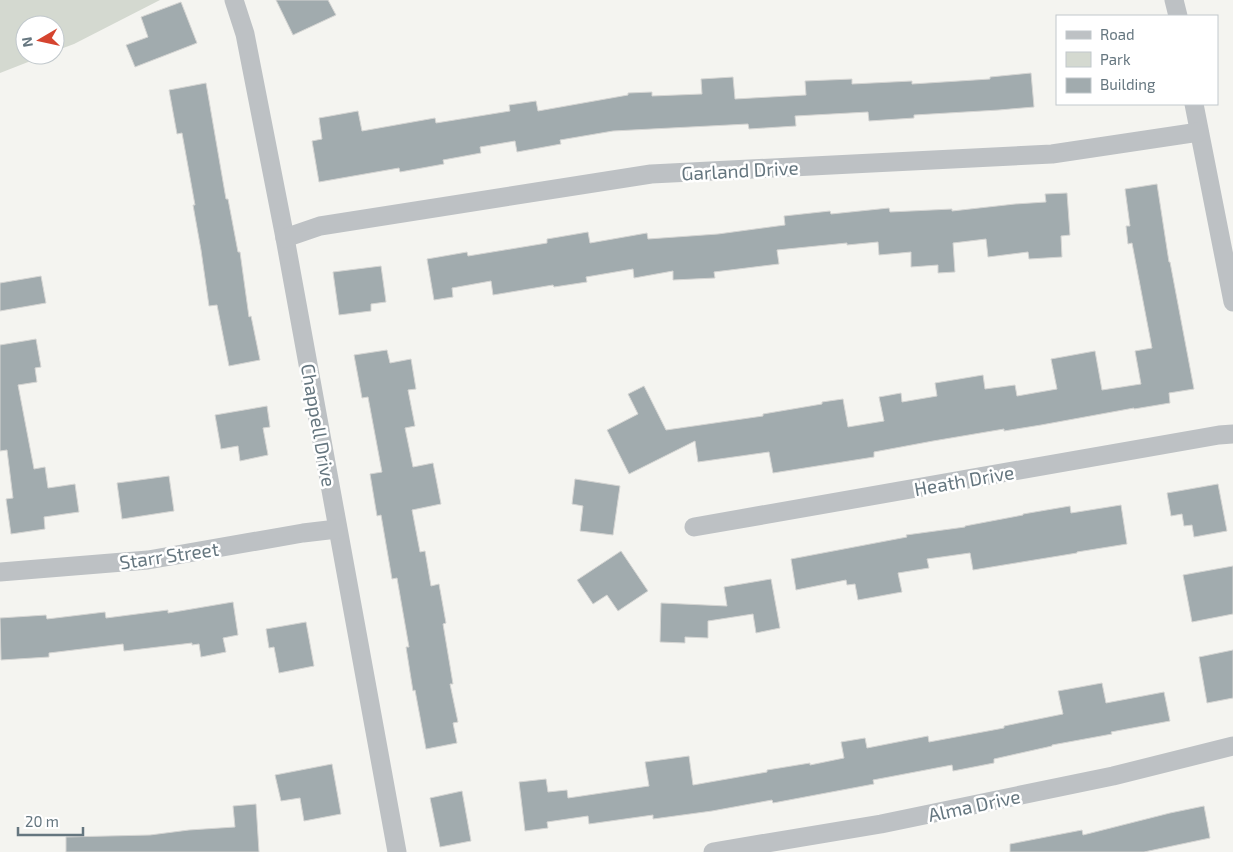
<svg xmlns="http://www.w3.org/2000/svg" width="1233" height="852" viewBox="0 0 1233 852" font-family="'Exo 2',sans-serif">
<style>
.green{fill:#d4d9d0}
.building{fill:#a1abae;stroke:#d5d5d3}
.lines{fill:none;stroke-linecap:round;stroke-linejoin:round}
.minor{stroke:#bdc1c4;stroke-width:19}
.labels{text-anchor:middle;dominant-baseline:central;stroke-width:5;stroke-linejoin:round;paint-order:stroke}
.street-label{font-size:19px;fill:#65767f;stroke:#fff}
</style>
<rect width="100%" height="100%" fill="#f4f4f0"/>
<!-- green -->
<path class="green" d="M0,0H160L74,44L55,51V25H25V55H46L0,73Z"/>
<!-- building -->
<g class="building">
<path d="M276,0H328L336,15L293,35Z"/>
<path d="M181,2L197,43L135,67L126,45L148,37L141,17Z"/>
<path d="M1031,73L1034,107L999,110L914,115V118L869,121L868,112L795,116L796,126L749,129L748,124L613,131L560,140L561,144L517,152L515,141L480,147L481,153L443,160L444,164L400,172L399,168L319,182L312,141L322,139L319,118L358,111L362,131L435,118L436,123L510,111L509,105L536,101L538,111L628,95V93L652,92V96L702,94L701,79L733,77L735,99L806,95L805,81L852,79V84L912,81V84L990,79V77Z"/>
<path d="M206,83L226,199H228L238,252H240L249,317L251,316L260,360L229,366L217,305L209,306L201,250L193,205H195L182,133L177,134L169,90Z"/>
<path d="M1157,184L1169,262H1170L1194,389L1169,393L1170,403L1134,409V408L1041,425L1004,431V429L933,441L874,452V457L773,473L769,452L698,462L695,441L629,474L607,430L638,414L628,394L644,386L666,430L763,416V414L822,404V402L843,399L848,427L884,421L879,397L901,393L902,402L937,396L935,383L983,375L985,389L1015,385L1017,396L1057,389L1051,359L1095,351L1102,390L1141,384L1135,351L1152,348L1132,243L1128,244L1126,226H1130L1125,189Z"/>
<path d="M1067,193L1070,235L1061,236L1062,257L1029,259L1028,252L988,257L986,239L953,243L955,272L938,273V265L911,267V252L879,255L878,242L847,245V243L777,250L779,264L714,272L715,278L673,280V271L634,278L633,269L586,277L587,282L554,287L553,285L493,295L491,281L452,288L453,297L434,300L427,259L467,252L468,256L547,243V239L588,232L590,243L647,233L648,239L718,234L785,225L784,216L830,211L831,214L889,208L890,212L952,209V211L1015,204L1046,202L1045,194Z"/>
<path d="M381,266L386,302L371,304V311L339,315L333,272Z"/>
<path d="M41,276L46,303L0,311V283Z"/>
<path d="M36,339L41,367L35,368L37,382L18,385L34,469L45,467L48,488L75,484L79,512L44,517L45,529L11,534L6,499L13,498L7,450L0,451V345Z"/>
<path d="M387,350L390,363L411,359L416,389L408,390L415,426L405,428L413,467L433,463L441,504L412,510L420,552L425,551L431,586L439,584L446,623L443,624L453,684H450L458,722L453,723L457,743L426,749L415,690L413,691L406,647H409L397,578L392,579L381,515L377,516L370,474L382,472L368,397L362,398L354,355Z"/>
<path d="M267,406L270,427L263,428L268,455L240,461L238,446L221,449L215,415Z"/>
<path d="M169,476L174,511L122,519L117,483Z"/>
<path d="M575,479L620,486L613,535L580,531L583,506L572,504Z"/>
<path d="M1218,484L1227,531L1194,537L1192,525L1184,526L1182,514L1171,516L1167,493Z"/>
<path d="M1121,505L1127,544L1077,552V553L973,570L970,553L927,559L929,568L898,573L902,592L858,600L855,584L847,585L846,580L796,590L791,559L907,537L906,535L965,527V526L1023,515V514L1070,506L1071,513Z"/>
<path d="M621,551L648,591L618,611L607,595L593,604L577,580Z"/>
<path d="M1233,566V614L1192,622L1183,575Z"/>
<path d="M771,579L780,628L756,633L753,614L708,621V638L685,637V643L660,642L661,603L727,606L724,587Z"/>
<path d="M233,602L238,635L223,638L226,652L201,657L199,644L192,645V643L124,651L123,644L49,653V657L1,660L0,618L46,615L47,619L105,612L106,618L168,610V613Z"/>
<path d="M306,622L314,666L279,673L274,647L269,648L266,629Z"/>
<path d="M1233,650V698L1207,703L1199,657Z"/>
<path d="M1102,683L1106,703L1164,692L1170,721L1111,732L1112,734L1052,745V746L994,759V763L953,771L952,765L873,780L874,784L773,803L772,800L712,811L653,819V815L589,824L588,816L547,822L548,828L525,831L519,782L546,779L548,792L567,790L568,798L649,786L645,762L689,756L693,785L767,772V770L810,763V765L844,758L841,742L865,738L867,748L928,736L929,742L1004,728V726L1063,714L1058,691Z"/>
<path d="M332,764L341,814L304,821L300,798L281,801L275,775Z"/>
<path d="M462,791L471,841L440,847L430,798Z"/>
<path d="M256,804L259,852H66V837L150,835L189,830L235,827L233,806Z"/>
<path d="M1204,806L1210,838L1144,852H1010V844L1082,830L1083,835L1170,813Z"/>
</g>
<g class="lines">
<!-- minor -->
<g class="minor">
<path d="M234,0L245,34L285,238L397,852"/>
<path d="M1174,0L1178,16"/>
<path d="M1194,104L1233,302"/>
<path d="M285,238L320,226L651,174L1052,154L1199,132"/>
<path d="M694,527L1219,435L1233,434"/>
<path d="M0,572L148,560L303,533L337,529"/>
<path d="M713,852L881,824L1113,776L1233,746"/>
</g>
</g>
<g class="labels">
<!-- street labels -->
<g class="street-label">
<text transform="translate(740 170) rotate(-3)">Garland Drive</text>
<text transform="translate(319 425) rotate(80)">Chappell Drive</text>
<text transform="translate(964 480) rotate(-10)">Heath Drive</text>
<text transform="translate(169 555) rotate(-8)">Starr Street</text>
<text transform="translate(974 805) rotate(-12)">Alma Drive</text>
</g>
</g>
<!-- legend -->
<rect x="1056" y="15" width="162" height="90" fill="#ffffff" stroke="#c1c8cc"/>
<rect x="1066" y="31" width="25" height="8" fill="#bdc1c4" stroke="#c1c8cc"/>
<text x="1100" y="40" font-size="15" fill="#65767f">Road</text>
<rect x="1066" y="52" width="25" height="15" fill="#d4d9d0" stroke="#c1c8cc"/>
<text x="1100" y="65" font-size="15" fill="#65767f">Park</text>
<rect x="1066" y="78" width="25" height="15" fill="#a1abae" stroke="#c1c8cc"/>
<text x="1100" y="90" font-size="15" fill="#65767f">Building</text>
<!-- north arrow -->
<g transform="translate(40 40) rotate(261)"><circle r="24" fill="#ffffff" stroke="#c1c8cc"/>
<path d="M0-4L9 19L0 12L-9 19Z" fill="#d5442f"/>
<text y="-8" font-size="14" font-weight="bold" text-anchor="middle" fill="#65767f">N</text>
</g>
<!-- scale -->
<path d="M18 827v8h65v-8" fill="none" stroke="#65767f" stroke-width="2.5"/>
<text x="25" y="827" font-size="15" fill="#65767f" stroke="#ffffff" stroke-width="4" paint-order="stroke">20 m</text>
</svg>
